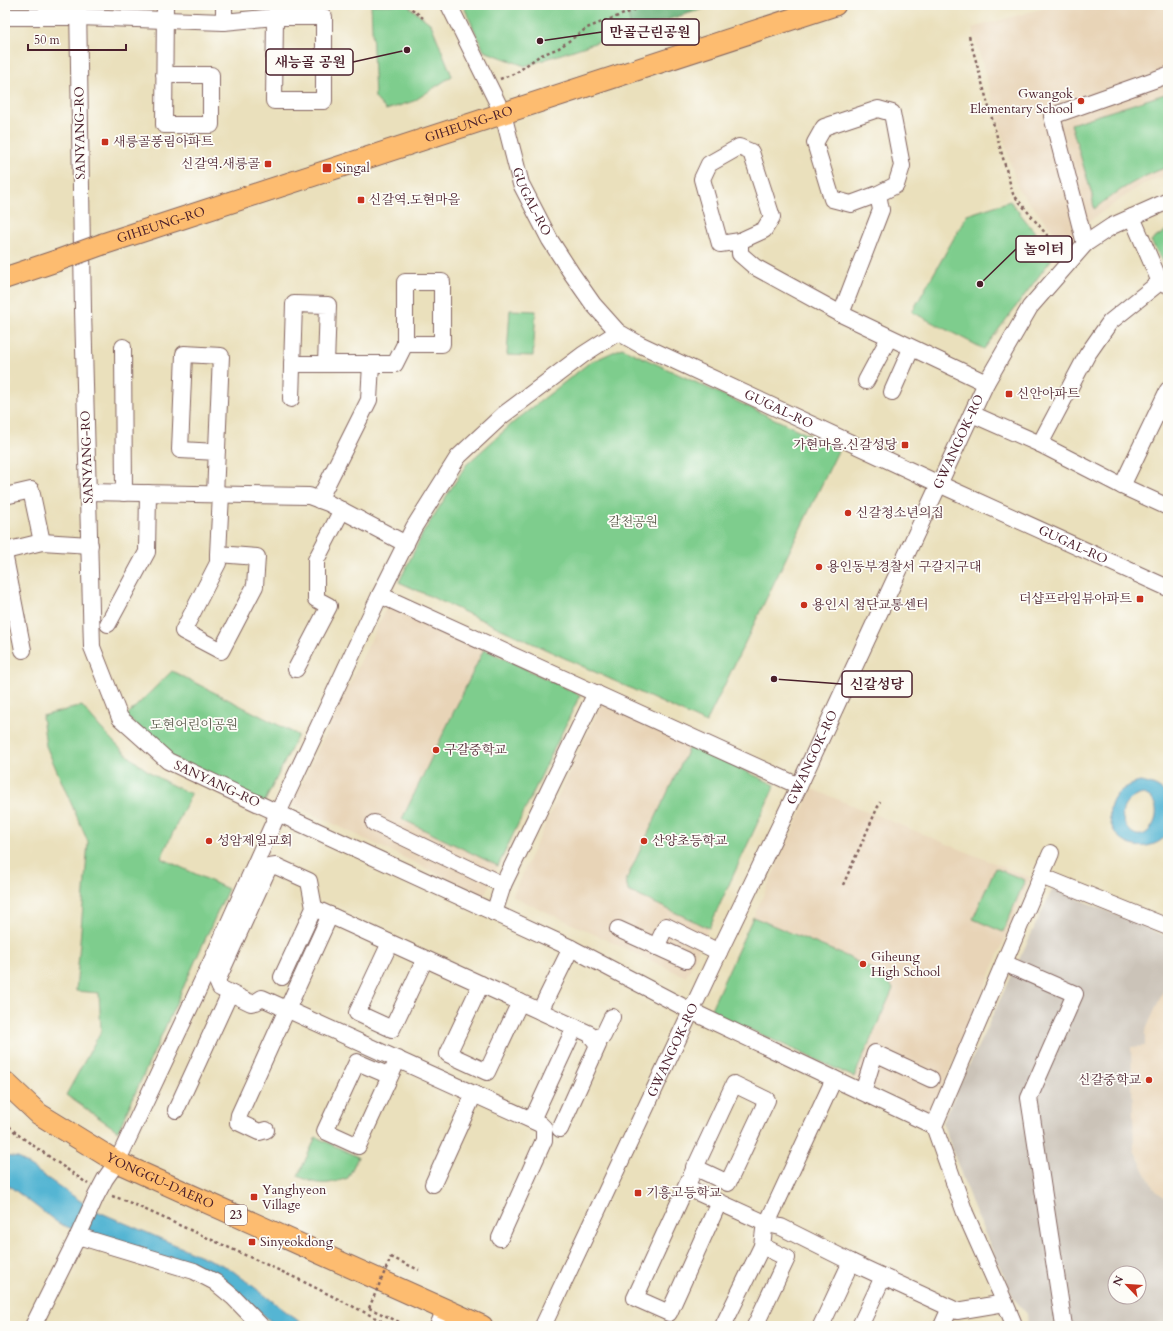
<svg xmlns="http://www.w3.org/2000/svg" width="1173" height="1331" viewBox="0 0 1173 1331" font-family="Cardo,'Noto Serif KR',serif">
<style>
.built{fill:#e8d4b7}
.industrial{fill:#cbc3b8;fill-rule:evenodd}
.green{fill:#7ecd8d;stroke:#64765c}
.forest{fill:#66b078;stroke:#586852}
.water{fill:#55b5d3;stroke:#506a7f;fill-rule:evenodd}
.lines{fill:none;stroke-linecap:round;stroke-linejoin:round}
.minor-casing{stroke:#82635e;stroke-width:18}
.major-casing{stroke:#82635e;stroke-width:23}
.path{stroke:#82635e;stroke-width:2.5;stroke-dasharray:3 3;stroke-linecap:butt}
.minor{stroke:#fff;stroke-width:16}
.major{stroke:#fdbc70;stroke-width:21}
.major-bridge-casing{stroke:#82635e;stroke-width:23;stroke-linecap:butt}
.path-bridge{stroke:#82635e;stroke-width:2.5;stroke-dasharray:3 3;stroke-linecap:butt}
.major-bridge{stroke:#fdbc70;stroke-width:21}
.poi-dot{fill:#c8321e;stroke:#fdfcf7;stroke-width:1.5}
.labels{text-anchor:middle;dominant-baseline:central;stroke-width:3.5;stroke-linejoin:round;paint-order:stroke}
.shield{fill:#fdfcf7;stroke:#806168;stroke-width:1}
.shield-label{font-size:12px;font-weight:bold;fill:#4a1f2b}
.poi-label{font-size:13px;fill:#4a1f2b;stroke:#fdfcf7;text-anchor:start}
.street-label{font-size:13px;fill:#4a1f2b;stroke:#fdfcf7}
.park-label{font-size:13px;fill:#5c5c4d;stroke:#fdfcf7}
.leader{fill:none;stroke:#4a1f2b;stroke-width:1.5}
.callout-dot{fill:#4a1f2b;stroke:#fdfcf7;stroke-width:1.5}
.callout{fill:#fdfcf7;stroke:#4a1f2b;stroke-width:1.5}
.callout-label{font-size:14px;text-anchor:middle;font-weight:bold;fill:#4a1f2b}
</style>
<rect width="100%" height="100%" fill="#fdfcf7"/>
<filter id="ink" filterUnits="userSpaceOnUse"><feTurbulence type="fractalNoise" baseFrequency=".025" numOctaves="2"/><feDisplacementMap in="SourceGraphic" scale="8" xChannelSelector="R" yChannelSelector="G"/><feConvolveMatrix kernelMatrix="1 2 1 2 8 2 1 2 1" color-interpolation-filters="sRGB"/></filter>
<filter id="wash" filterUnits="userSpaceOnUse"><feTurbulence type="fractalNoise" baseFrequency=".012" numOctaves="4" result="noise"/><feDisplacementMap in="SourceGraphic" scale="16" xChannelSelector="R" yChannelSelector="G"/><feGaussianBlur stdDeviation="0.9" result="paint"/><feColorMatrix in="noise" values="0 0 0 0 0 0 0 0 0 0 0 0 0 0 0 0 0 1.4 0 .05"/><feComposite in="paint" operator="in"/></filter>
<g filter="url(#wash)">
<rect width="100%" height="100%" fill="#eae0bc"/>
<!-- built -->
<g class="built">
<path d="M1055,5H1168V175L1143,184L1092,219L1066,246L1018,189L972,28Z"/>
<path d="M388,604L580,695L484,896L292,804Z"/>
<path d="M601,704L775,785L686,977L512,896Z"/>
<path d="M812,789L1031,878L931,1114L710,1011Z"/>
<path d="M1168,977V1199L1155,1191L1134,1150L1129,1046L1142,1030Z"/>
</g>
<!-- industrial -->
<path class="industrial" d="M1053,888L1168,937V980L1145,1032V1046L1131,1047L1134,1150L1155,1191L1168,1199V1326H1028L1027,1314L1014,1299L974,1209L942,1122ZM1115,1273H1139V1297H1115Z"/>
<!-- green -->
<g class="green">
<path d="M371,5H407L431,24L452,76L414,101L386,110L375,98Z"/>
<path d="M463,5H627L631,31L525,66L484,51Z"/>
<path d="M1168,93V167C1141,176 1117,191 1094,209L1092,195L1071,124Z"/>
<path d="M1010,201L1054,256L984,349L912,312L967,215Z"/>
<path d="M1168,229V270L1151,241Z"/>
<path d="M510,310L536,311L533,356L507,355Z"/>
<path d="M622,348L839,449L706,723L399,582L423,533L466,465L514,422L589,363Z"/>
<path d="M484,649L580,695L498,866L402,819Z"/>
<path d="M172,671L298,735L264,803L170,756L126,716Z"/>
<path d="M82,706C104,733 130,762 161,779C170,785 181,789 191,794L161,858L228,889L118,1131L66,1095L101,1031L99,993L76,991L88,842L46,746L42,716Z"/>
<path d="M690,745L775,785L709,928L628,891L626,880Z"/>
<path d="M995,868L1025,880L1003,932L973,919Z"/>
<path d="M753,917L846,956L886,977L893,989L854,1077L710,1011Z"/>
<path d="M316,1137L358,1157L348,1178C326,1185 319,1186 298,1176Z"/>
</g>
<!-- forest -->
<path class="forest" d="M627,5H716L631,31Z"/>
<!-- water -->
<g class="water">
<path d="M1140,782C1153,784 1160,787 1168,796V833C1164,839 1158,843 1151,845C1110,857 1088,794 1140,782ZM1144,794C1173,805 1144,858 1125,824C1117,809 1129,796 1144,794Z"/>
<path d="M5,1156L18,1158L92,1209L229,1268L305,1326H276L219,1275L82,1233L58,1223L8,1185H5Z"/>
</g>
</g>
<g filter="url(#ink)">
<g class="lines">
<!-- minor casing -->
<g class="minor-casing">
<g id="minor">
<path d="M224,5V22"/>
<path id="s1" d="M449,5L503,114L521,184L550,240L572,274L593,304L618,332L639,344L939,484L1168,588"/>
<path d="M5,17H78L224,22L275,17L278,5"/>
<path d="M275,17H324V101H274Z"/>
<path d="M164,75H211V125H164L165,5"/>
<path d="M1132,217L1160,282L1168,285"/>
<path d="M740,241L720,244L702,179L709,164L739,147L751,152L772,217L764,230L740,241V254L755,267L841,314L986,383"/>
<path d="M1085,244L1052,116L1168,75"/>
<rect x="405" y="282" width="37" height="62"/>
<path d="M1160,282L1110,322L1087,355L1040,444L1122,486L1168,507"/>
<path d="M841,314L881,210L878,194L851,204L832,199L815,143L824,127L878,109L892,113L902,166L896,185L878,194"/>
<path d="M618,332L584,354L503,415L458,457L414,527L380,595L278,813L571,948L691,1011L934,1126"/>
<path d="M123,347L124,493"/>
<path d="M292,364H395L405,344"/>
<path d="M866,381L889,338"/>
<path d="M892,392L911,349"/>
<path d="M291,399L294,304L328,305L326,364"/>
<path d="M972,414L1040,444"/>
<path d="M1122,486L1168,390"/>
<path d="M88,492L309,496L328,503L406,544"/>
<path d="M215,495L221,356L184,354L180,450L217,452"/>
<path d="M5,496L31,490L42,542"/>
<path d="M319,500L369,400L371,364"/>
<path d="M5,551L42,542L90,545"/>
<path d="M218,554L257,557L255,586L221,651L183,631L218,563V554L221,494"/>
<path d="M5,558L23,650"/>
<path d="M380,595L799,786"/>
<path d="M108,624L147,552L148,493"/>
<path d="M296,669L329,606L316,599V560L342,510"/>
<path d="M374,823L503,885"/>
<path d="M1041,876L1051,853"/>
<path d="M314,908L590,1034L598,1045L560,1129"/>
<path d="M494,913L503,885L596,693"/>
<path d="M618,929L686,960"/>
<path d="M390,943L357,1013L392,1029L425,959"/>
<path d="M656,947L666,926L719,952"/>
<path d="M1004,963L1075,994L1029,1098L1064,1326"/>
<path d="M282,977L314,908L309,881L276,866L269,867L217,981L220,988L251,1003L256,1002L262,998L540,1124L544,1128V1140L500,1238"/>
<path d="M481,984L448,1054L487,1072L520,1002"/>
<path d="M540,1011L571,948"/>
<path d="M592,1037L603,1036L612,1017"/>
<path d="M390,1076L357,1062L325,1131L358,1146L398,1059"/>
<path d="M863,1092L875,1053L931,1079"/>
<path d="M176,1110L230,993"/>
<path d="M532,1120L575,1027"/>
<path d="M266,1130L259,1132L238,1122L239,1115L330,915"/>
<path d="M433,1184L474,1094"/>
<path d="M686,1187L734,1084L767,1100L728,1183L694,1167"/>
<path d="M719,1202L669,1313L635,1298L686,1187L767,1224L781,1227L851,1262L957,1311L1005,1303"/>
<path d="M78,1236L194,1271L215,1282L233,1297L261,1326"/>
<path d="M33,1326L78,1236L96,1196L105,1179L117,1162L214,956L278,813L168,761L120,718L92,647L83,310L78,5"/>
<path d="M438,1326L445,1309"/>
<path id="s2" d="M543,1326L719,952L799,786L986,383L1030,307L1085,244L1112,226L1168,201"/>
<path d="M723,1326L762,1246L764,1230L834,1079"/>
<path d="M755,1326L787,1258L762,1246"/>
<path d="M821,1326L851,1262"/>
<path d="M860,1326L883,1277"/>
<path d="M942,1326L950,1308"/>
<path d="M1013,1326V1322L1005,1303L965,1213L934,1126L1041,876L1168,927"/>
</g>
</g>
<!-- major casing -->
<g class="major-casing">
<g id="major">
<path id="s3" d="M103,244L835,5"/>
<path d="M5,278L56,261"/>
<path id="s4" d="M5,1082L39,1114L117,1162L482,1326"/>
</g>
</g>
<!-- path -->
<g class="path">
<path d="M407,5L423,18"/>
<path d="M969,36L1013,194L1060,251"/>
<path d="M500,79L516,73L539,56L559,48L587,28L602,22L643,7L673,5"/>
<path d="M843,885L880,802"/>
<path d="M5,1122L17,1134L88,1184"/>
<path d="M112,1196L124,1200L298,1279L392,1326"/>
<path d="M391,1257L419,1270"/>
<path d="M369,1308L408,1326"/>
</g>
<!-- minor -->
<use href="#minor" class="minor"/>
<!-- major -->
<use href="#major" class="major"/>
<!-- major-bridge casing -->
<g class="major-bridge-casing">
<path id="major-bridge" d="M56,261L103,244"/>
</g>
<!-- path-bridge -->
<path class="path-bridge" d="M369,1308L391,1257"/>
<!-- major-bridge -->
<use href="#major-bridge" class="major-bridge"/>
</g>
</g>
<!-- markers -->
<g class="poi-dot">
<circle cx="1081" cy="101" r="4"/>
<rect x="101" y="138" width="8" height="8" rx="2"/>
<rect x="264" y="160" width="8" height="8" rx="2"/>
<rect x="322" y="163" width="10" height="10" rx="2"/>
<rect x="357" y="196" width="8" height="8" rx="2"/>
<rect x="1005" y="390" width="8" height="8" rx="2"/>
<rect x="901" y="441" width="8" height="8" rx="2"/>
<circle cx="848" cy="513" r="4"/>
<circle cx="819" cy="567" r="4"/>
<rect x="1136" y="595" width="8" height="8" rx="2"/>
<circle cx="804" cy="605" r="4"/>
<circle cx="436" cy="750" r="4"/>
<circle cx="209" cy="841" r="4"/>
<circle cx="644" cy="841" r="4"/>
<circle cx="863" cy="964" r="4"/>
<circle cx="1149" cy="1080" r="4"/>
<rect x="634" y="1189" width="8" height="8" rx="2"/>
<rect x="250" y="1193" width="8" height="8" rx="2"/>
<rect x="248" y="1238" width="8" height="8" rx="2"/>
</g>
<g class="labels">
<!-- shield labels -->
<rect class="shield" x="225" y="1205" width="22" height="20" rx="3"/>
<g class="shield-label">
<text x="236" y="1215">23</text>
</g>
<!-- poi labels -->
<g class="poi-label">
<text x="1073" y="94" text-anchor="end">Gwangok<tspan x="1073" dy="15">Elementary School</tspan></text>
<text x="113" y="142">새릉골풍림아파트</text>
<text x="260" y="164" text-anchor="end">신갈역.새릉골</text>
<text x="336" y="168">Singal</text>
<text x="369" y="200">신갈역.도현마을</text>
<text x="1017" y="394">신안아파트</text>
<text x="897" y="445" text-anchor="end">가현마을.신갈성당</text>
<text x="856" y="513">신갈청소년의집</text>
<text x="827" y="567">용인동부경찰서 구갈지구대</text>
<text x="1132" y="599" text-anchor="end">더샵프라임뷰아파트</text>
<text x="812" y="605">용인시 첨단교통센터</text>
<text x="444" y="750">구갈중학교</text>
<text x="217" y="841">성암제일교회</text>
<text x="652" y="841">산양초등학교</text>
<text x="871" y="957">Giheung<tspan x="871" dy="15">High School</tspan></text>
<text x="1141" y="1080" text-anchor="end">신갈중학교</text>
<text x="262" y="1190">Yanghyeon<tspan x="262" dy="15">Village</tspan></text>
<text x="646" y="1193">기흥고등학교</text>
<text x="260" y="1242">Sinyeokdong</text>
</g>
<!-- street labels -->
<g class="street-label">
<text stroke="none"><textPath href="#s3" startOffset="385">GIHEUNG-RO</textPath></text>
<text transform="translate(80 133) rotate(-91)">SANYANG-RO</text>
<text stroke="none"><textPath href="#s1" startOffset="214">GUGAL-RO</textPath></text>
<text stroke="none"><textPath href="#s3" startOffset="61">GIHEUNG-RO</textPath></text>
<text stroke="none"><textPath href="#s1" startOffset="550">GUGAL-RO</textPath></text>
<text stroke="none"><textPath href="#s2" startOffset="977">GWANGOK-RO</textPath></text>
<text transform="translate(87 457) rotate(-92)">SANYANG-RO</text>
<text stroke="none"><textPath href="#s1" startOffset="874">GUGAL-RO</textPath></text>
<text stroke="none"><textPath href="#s2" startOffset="629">GWANGOK-RO</textPath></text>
<text transform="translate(217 784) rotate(25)">SANYANG-RO</text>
<text stroke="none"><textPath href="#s2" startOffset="305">GWANGOK-RO</textPath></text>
<text stroke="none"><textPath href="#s4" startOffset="185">YONGGU-DAERO</textPath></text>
</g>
<!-- park labels -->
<g class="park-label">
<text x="633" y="522">갈천공원</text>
<text x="194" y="725">도현어린이공원</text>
</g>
</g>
<!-- callouts -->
<path class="leader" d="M540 41L602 32M407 50L353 62M980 284L1016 249M774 679L842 684"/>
<g class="callout-dot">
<circle cx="540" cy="41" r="4"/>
<circle cx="407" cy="50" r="4"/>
<circle cx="980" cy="284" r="4"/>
<circle cx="774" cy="679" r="4"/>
</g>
<g class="callout">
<rect x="602" y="19" width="97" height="26" rx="4"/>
<rect x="266" y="49" width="87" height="26" rx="4"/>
<rect x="1016" y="236" width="56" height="26" rx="4"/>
<rect x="842" y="671" width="70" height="26" rx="4"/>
</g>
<g class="callout-label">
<text x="650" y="37">만골근린공원</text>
<text x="310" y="67">새능골 공원</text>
<text x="1044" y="254">놀이터</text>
<text x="877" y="689">신갈성당</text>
</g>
<!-- margin -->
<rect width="1173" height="1331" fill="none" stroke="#fdfcf7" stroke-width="20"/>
<!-- north arrow -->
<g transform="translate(1127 1285) rotate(295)"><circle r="19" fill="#fdfcf7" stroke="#b5a4a5"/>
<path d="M0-3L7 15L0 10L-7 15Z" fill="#c8321e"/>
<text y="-6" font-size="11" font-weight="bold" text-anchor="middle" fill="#4a1f2b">N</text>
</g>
<!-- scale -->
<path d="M28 44v6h98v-6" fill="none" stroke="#4a1f2b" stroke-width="2"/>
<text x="34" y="44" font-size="12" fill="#4a1f2b" stroke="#fdfcf7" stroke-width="3" paint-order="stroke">50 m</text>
</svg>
